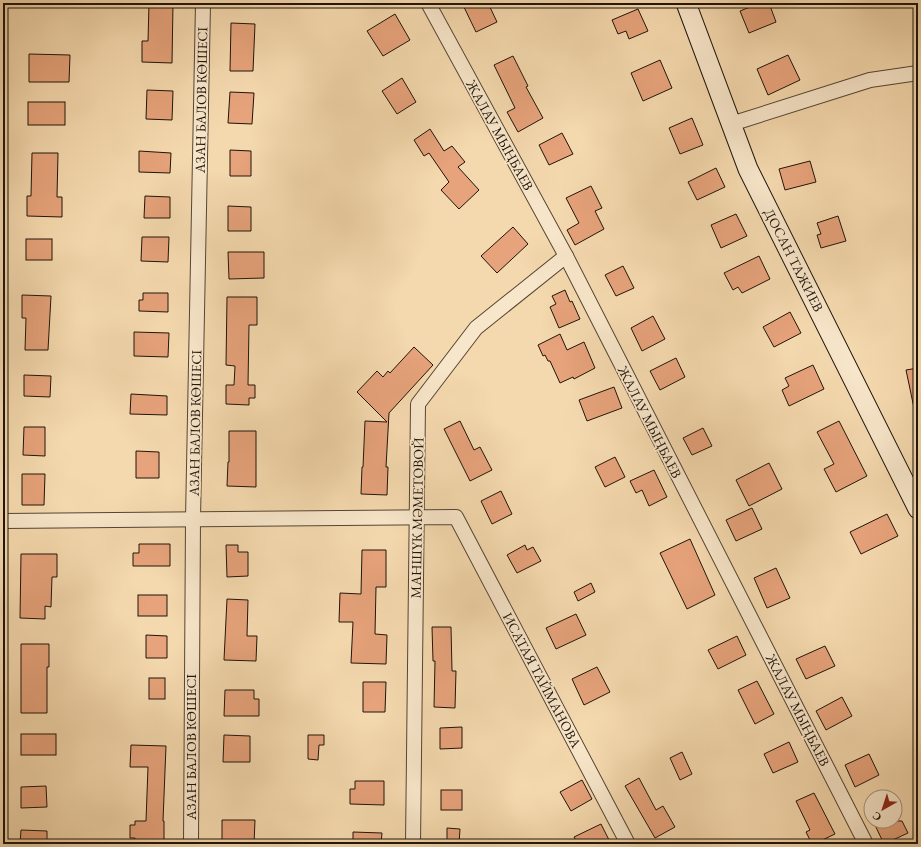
<svg xmlns="http://www.w3.org/2000/svg" width="921" height="847" viewBox="0 0 921 847" font-family="'EB Garamond',serif">
<style>
.building{fill:#e7a37b;stroke:#1f140a}
.lines{fill:none;stroke-linecap:round;stroke-linejoin:round}
.street-casing{stroke:#544533;stroke-width:16}
.secondary-casing{stroke:#1f140a;stroke-width:21}
.street{stroke:#f8e6ca;stroke-width:14}
.secondary{stroke:#f8e6ca;stroke-width:19}
.labels{text-anchor:middle;dominant-baseline:central;stroke-width:3.5;stroke-linejoin:round;paint-order:stroke}
.street-label{font-size:14px;fill:#1f140a;stroke:#f8e6ca}
</style>
<rect width="100%" height="100%" fill="#f5d9ae"/>
<filter id="stains"><feTurbulence type="fractalNoise" baseFrequency=".005" numOctaves="4"/><feColorMatrix values="0 0 0 0 .2 0 0 0 0 .09 0 0 0 0 .02 0 0 0 .5 -.17"/></filter>
<radialGradient id="worn" r=".72"><stop offset=".6" stop-color="#630" stop-opacity="0"/><stop offset="1" stop-color="#630" stop-opacity=".3"/></radialGradient>
<!-- building -->
<g class="building">
<path d="M149,3H173L172,63L142,62V41H148Z"/>
<path d="M462,3H488L497,22L476,32Z"/>
<path d="M760,3H769L776,22L749,33L740,11Z"/>
<path d="M638,9L648,31L629,39L626,31L618,34L612,20Z"/>
<path d="M395,14L410,40L383,56L367,31Z"/>
<path d="M231,23L255,24L253,71H230Z"/>
<path d="M29,54L70,55L69,82H29Z"/>
<path d="M788,55L800,80L768,95L757,69Z"/>
<path d="M513,56L528,86L526,87L543,118L518,132L507,112L515,108L494,65Z"/>
<path d="M660,60L672,88L643,101L631,73Z"/>
<path d="M402,78L416,102L397,114L382,91Z"/>
<path d="M147,90L173,91L172,120L146,119Z"/>
<path d="M230,92L254,93L252,124L228,123Z"/>
<rect x="28" y="102" width="37" height="23"/>
<path d="M692,118L703,145L680,154L669,128Z"/>
<path d="M430,129L444,151L452,146L465,162L458,167L479,190L459,209L441,190L449,182L429,153L424,156L414,140Z"/>
<path d="M562,133L573,154L549,165L539,145Z"/>
<path d="M230,150L251,151V176H230Z"/>
<path d="M139,151L171,153L170,173L139,172Z"/>
<path d="M32,153H58L57,197H62V217L27,216V196H31Z"/>
<path d="M810,161L816,182L785,190L779,169Z"/>
<path d="M716,168L725,187L697,200L688,182Z"/>
<path d="M591,186L602,208L595,211L604,229L575,245L567,230L579,223L566,198Z"/>
<path d="M145,196L170,197V218H144Z"/>
<path d="M228,206L251,207V231H228Z"/>
<path d="M736,214L747,236L721,248L711,225Z"/>
<path d="M838,216L846,241L821,248L817,235L821,234L817,223Z"/>
<path d="M513,227L528,244L497,273L481,256Z"/>
<path d="M142,237H169L168,262L141,261Z"/>
<rect x="26" y="239" width="26" height="21"/>
<path d="M228,252H264V278L229,279Z"/>
<path d="M759,256L770,279L742,293L738,287L733,290L724,273Z"/>
<path d="M623,266L634,288L616,296L605,275Z"/>
<path d="M565,290L570,302L572,301L580,319L559,328L550,307L556,304L552,296Z"/>
<path d="M143,293H168V312L139,311V300H143Z"/>
<path d="M22,295L51,296L48,350H25L26,318H22Z"/>
<path d="M227,297H257V325H249L248,385H255V398H249V405L226,404V385H234L235,366L226,365Z"/>
<path d="M790,312L801,333L774,347L763,327Z"/>
<path d="M653,316L665,339L642,351L631,328Z"/>
<path d="M134,332L169,333L168,357L134,356Z"/>
<path d="M560,334L567,350L584,342L595,368L574,379L573,377L560,383L550,361H548L545,355L543,356L538,345Z"/>
<path d="M414,347L433,365L389,413L386,467H388L387,495L361,494L362,467H363L365,421L387,422L357,392L377,371L383,377L388,371L390,373Z"/>
<path d="M676,358L685,377L660,390L650,371Z"/>
<path d="M813,365L824,389L789,406L782,390L789,386L785,378Z"/>
<path d="M918,368V407L914,408L906,370Z"/>
<path d="M24,375L51,376L50,397L24,396Z"/>
<path d="M614,387L622,408L587,421L579,400Z"/>
<path d="M131,394L167,396V415L130,414Z"/>
<path d="M460,421L474,450L480,447L492,470L470,481L444,429Z"/>
<path d="M839,421L867,476L836,492L824,469L834,464L817,432Z"/>
<path d="M24,427H45V456L23,455Z"/>
<path d="M703,428L712,446L692,455L683,438Z"/>
<path d="M229,431H256V487L227,486L228,462H229Z"/>
<path d="M136,451L159,452V478H136Z"/>
<path d="M615,457L625,477L605,487L595,467Z"/>
<path d="M769,463L782,489L749,506L736,480Z"/>
<path d="M654,470L667,497L649,506L642,490L636,493L630,481Z"/>
<path d="M22,474H45L44,505H22Z"/>
<path d="M501,491L512,514L492,524L481,501Z"/>
<path d="M752,508L762,529L736,541L726,520Z"/>
<path d="M887,514L898,536L861,554L850,532Z"/>
<path d="M690,539L715,595L687,609L660,553Z"/>
<path d="M139,544H170V566H133V553H139Z"/>
<path d="M226,545H238V552H248V576L227,577Z"/>
<path d="M525,545L527,550L533,547L541,561L517,573L507,555Z"/>
<path d="M362,550H386V587H376L375,634L387,635L386,664L351,663L353,622H339L340,593L361,594Z"/>
<path d="M21,554H57V577H52L51,607L45,606V619L20,618Z"/>
<path d="M776,568L790,598L767,608L754,578Z"/>
<path d="M591,583L595,592L578,601L574,592Z"/>
<rect x="138" y="595" width="29" height="21"/>
<path d="M227,599L248,600L247,636H257L256,661L224,660Z"/>
<path d="M576,614L586,635L556,649L546,628Z"/>
<path d="M432,627H451L452,671H456L455,708L434,707L435,661H433Z"/>
<path d="M146,635L167,636V658H146Z"/>
<path d="M737,636L746,655L718,669L708,650Z"/>
<path d="M21,644H49V667H47V713H21Z"/>
<path d="M825,646L835,666L806,679L796,659Z"/>
<path d="M597,667L610,692L584,705L572,679Z"/>
<rect x="149" y="678" width="16" height="21"/>
<path d="M757,681L774,714L755,724L738,690Z"/>
<path d="M363,682H386L385,712H363Z"/>
<path d="M225,690H254V699H259V716H224Z"/>
<path d="M842,697L852,716L826,730L816,711Z"/>
<path d="M462,727V748L440,749V728Z"/>
<rect x="21" y="734" width="35" height="21"/>
<path d="M224,735L250,736V762H223Z"/>
<path d="M308,735H324V745H319L318,760L308,759Z"/>
<path d="M789,742L798,762L773,773L764,754Z"/>
<path d="M131,745L166,746L163,821H164V844H135V838H130V825H135V821H146L148,767H130Z"/>
<path d="M682,752L692,774L680,780L670,758Z"/>
<path d="M869,754L879,775L855,787L845,765Z"/>
<path d="M639,778L656,810L663,806L675,827L655,838L625,786Z"/>
<path d="M582,780L592,799L571,811L560,792Z"/>
<path d="M355,781H384V805L350,804V789H355Z"/>
<path d="M46,786L47,807L21,808V787Z"/>
<rect x="441" y="790" width="21" height="20"/>
<path d="M814,793L835,834L814,844H812L806,832L810,830L796,801Z"/>
<path d="M222,820H255L254,844H222Z"/>
<path d="M873,821H902L908,833L884,844Z"/>
<path d="M601,824L611,844H578L574,837Z"/>
<path d="M447,828L460,829L459,844H447Z"/>
<path d="M21,830L47,831V844H20Z"/>
<path d="M353,832L382,833L381,844H353Z"/>
</g>
<g class="lines">
<!-- street casing -->
<g class="street-casing">
<g id="street">
<path d="M428,3L566,256L866,844"/>
<path d="M731,124L870,80L918,73"/>
<path d="M3,521L456,517L628,844"/>
<path d="M191,844L193,519L203,3"/>
<path d="M413,844L418,404L476,328L566,256"/>
</g>
</g>
<!-- secondary casing -->
<g class="secondary-casing">
<path id="secondary" d="M686,3L748,169L918,509"/>
</g>
<!-- street -->
<use href="#street" class="street"/>
<!-- secondary -->
<use href="#secondary" class="secondary"/>
</g>
<g class="labels">
<!-- street labels -->
<g class="street-label">
<text transform="translate(201 100) rotate(-89)">АЗАН БАЛОВ КӨШЕСІ</text>
<text transform="translate(500 135) rotate(61)">ЖАЛАУ МЫҢБАЕВ</text>
<text transform="translate(794 260) rotate(63)">ДОСАН ТАЖИЕВ</text>
<text transform="translate(650 422) rotate(63)">ЖАЛАУ МЫҢБАЕВ</text>
<text transform="translate(195 423) rotate(-89)">АЗАН БАЛОВ КӨШЕСІ</text>
<text transform="translate(417 518) rotate(-89)">МАНШҮК МӘМЕТОВОЙ</text>
<text transform="translate(542 680) rotate(62)">ИСАТАЯ ТАЙМАНОВА</text>
<text transform="translate(798 710) rotate(63)">ЖАЛАУ МЫҢБАЕВ</text>
<text transform="translate(191 747) rotate(-90)">АЗАН БАЛОВ КӨШЕСІ</text>
</g>
</g>
<!-- margin -->
<rect width="921" height="847" fill="none" stroke="#f5d9ae" stroke-width="16"/>
<rect x="4" y="4" width="913" height="839" fill="none" stroke="#1f140a" stroke-width="2"/>
<rect x="8" y="8" width="905" height="831" fill="none" stroke="#1f140a"/>
<!-- north arrow -->
<g transform="translate(883 809) rotate(219)"><circle r="19" fill="#f8e6ca" stroke="#a1927d"/>
<path d="M0-3L7 15L0 10L-7 15Z" fill="#8f2418"/>
<text y="-6" font-size="11" font-weight="bold" text-anchor="middle" fill="#1f140a">С</text>
</g>
<rect width="100%" height="100%" filter="url(#stains)"/>
<rect width="100%" height="100%" fill="url(#worn)"/>
</svg>
